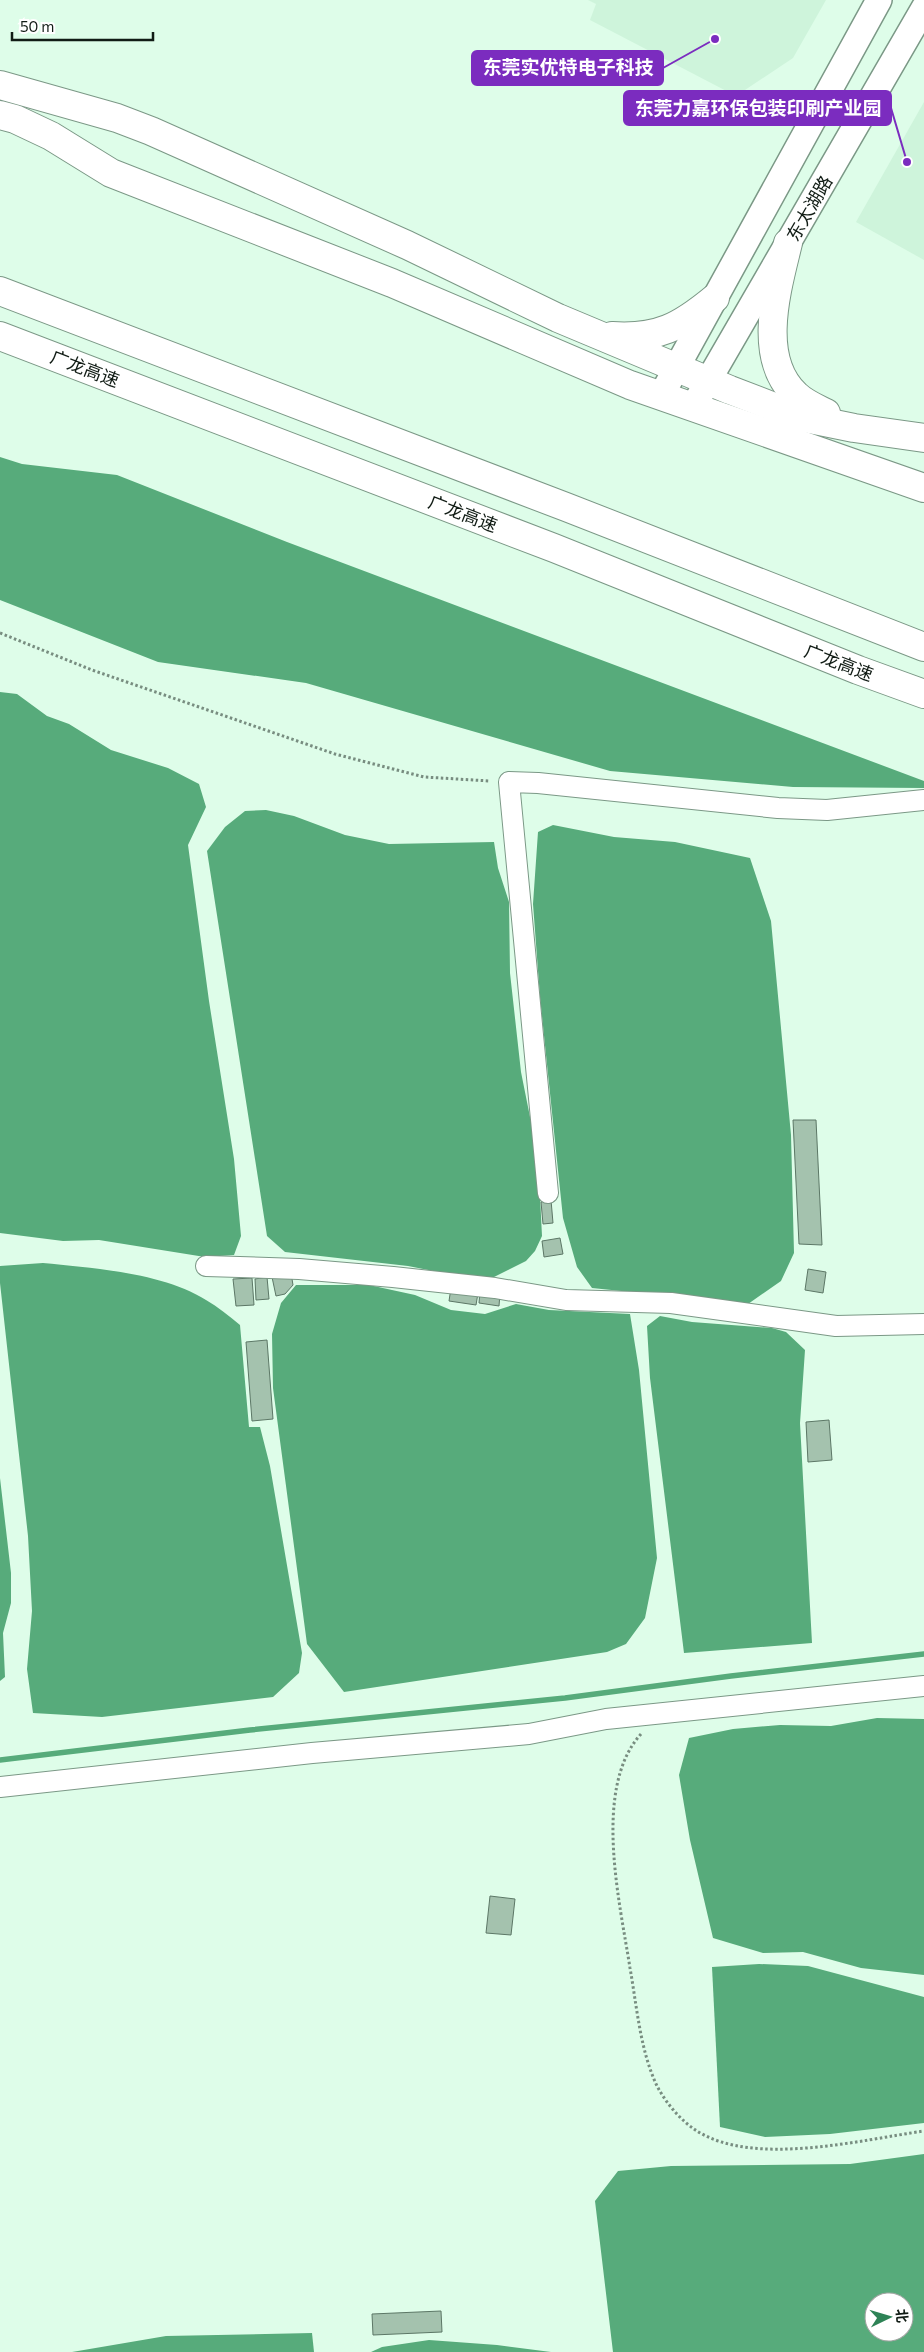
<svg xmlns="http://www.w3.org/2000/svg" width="924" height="2352" viewBox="0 0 924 2352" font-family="Commissioner,'Noto Sans SC',sans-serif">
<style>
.built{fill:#cef4db}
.water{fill:#57ab7b;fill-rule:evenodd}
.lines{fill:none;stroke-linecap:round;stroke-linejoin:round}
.stream{stroke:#57ab7b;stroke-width:5.5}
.building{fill:#a4c2ae;stroke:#5c7766}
.minor-casing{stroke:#7b9886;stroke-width:22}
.major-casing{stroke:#7b9886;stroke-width:28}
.highway-casing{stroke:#7b9886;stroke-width:30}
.path{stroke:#788d80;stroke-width:3;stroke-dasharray:2.5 2.5;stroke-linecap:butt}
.minor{stroke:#fff;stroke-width:20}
.major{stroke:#fff;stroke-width:25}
.highway{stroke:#fff;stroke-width:28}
.labels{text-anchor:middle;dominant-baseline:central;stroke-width:4;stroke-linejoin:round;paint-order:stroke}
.street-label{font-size:18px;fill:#111c15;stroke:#fff}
.leader{fill:none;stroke:#7b2cbf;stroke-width:2}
.callout-dot{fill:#7b2cbf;stroke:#fff;stroke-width:2}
.callout{fill:#7b2cbf;stroke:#7b2cbf;stroke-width:2}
.callout-label{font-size:19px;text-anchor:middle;font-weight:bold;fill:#fff}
</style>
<rect width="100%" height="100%" fill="#defde9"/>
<!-- built -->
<g class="built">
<path d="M588,0H826L793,58L736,96L590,20L596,4Z"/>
<path d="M924,102V260L856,222Z"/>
</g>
<!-- water -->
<g class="water">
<path d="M0,457L22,464L117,475L287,542L924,781V788L793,787L610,771L306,683L158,662L0,600Z"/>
<path d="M0,692L17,694L47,716L69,724L111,750L168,768L199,784L206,807L188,845L209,1001L234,1159L241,1236L234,1255L205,1257L99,1240L63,1241L0,1233Z"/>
<path d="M266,810L294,816L345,835L389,844L494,842L498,868L509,902L510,973L521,1072L538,1157L542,1236L535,1251L526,1261L490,1279L469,1278L408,1266L285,1252L267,1236L207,851L225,827L245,811Z"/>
<path d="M553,825L614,837L675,842L750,858L771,921L791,1135L794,1253L781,1281L748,1304L592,1288L577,1267L563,1218L540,997L533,904L538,832Z"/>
<path d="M43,1263C93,1268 164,1273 206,1300C218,1307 229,1316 240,1325L249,1427H260L270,1466L302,1653L299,1673L273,1697L102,1717L33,1713L27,1669L32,1611L28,1536L0,1283V1266Z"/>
<path d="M296,1285H369L415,1295L451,1310L485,1314L516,1304L549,1310L630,1314L639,1370L657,1558L645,1618L626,1644L607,1652L344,1692L307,1644L273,1388L272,1334L281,1303Z"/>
<path d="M660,1316L692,1322L772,1328L786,1332L805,1350L800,1423L812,1643L684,1653L650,1378L647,1326Z"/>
<path d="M0,1478L11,1573V1603L3,1633L5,1677L0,1681Z"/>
<path d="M877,1718L924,1719V1975L861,1968L803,1952L763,1953L713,1938L690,1840L679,1775L689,1738L733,1729L780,1725L831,1726Z"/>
<path d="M759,1964L808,1966L924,1997V2123L830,2134L765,2137L720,2127L712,1967Z"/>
<path d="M924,2154V2352H613L595,2201L618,2171L671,2166L850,2164ZM874,2302H904V2332H874Z"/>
<path d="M312,2333L314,2352H72L166,2336Z"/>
<path d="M429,2340L497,2345L551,2352H371L382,2347Z"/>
</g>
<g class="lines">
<!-- stream -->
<path class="stream" d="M0,1760L250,1730L565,1698L731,1676L924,1654"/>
</g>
<!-- building -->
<g class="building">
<path d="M793,1120H816L822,1245L799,1244Z"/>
<path d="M551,1200L553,1223L543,1224L541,1202Z"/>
<path d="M560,1238L563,1254L544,1257L542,1241Z"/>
<path d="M808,1269L826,1272L823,1293L805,1290Z"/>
<path d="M291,1273L293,1285L285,1294L276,1296L272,1277Z"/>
<path d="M267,1277L269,1299L256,1300L255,1279Z"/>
<path d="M252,1278L254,1305L236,1306L233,1279Z"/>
<path d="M451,1288L478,1293L476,1305L449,1301Z"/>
<path d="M480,1291L500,1293L499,1306L479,1303Z"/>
<path d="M267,1340L273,1419L252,1421L246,1342Z"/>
<path d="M829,1420L832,1460L808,1462L806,1422Z"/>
<path d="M490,1896L515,1899L511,1935L486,1933Z"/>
<path d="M441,2311L442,2332L373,2335L372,2314Z"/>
</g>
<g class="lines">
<!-- minor casing -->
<g class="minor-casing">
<g id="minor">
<path d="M548,1193L509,782L538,783L778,808L827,810L924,800"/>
<path d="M206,1266L299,1269L393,1277L495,1288L566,1300L671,1303L836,1326L924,1324"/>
<path d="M0,1787L312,1753L529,1734L606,1719L924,1686"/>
</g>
</g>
<!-- major casing -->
<g class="major-casing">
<g id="major">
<path d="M661,396L879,0"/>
<path d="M693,407L924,8"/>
</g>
</g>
<!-- highway casing -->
<g class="highway-casing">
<g id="highway">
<path d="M0,85L117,118L151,131L407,245L558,318L730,390L800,417L854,428L924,438"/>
<path d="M0,115L15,119L51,136L111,173L392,283L630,385L924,488"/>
<path d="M788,243C777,289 756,358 796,395C804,403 816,408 826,413"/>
<path d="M0,291L566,507L924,647"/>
<path d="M0,336L554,548L858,670L924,694"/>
<path d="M612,336C658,339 680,327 715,298"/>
</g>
</g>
<!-- path -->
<g class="path">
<path d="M0,633L92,670L335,754L424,777L490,781"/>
<path d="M641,1734C592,1788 620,1903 630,1968C637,2007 640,2050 657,2086C666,2103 681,2121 697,2131C754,2167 860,2140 924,2131"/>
</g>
<!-- minor -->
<use href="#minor" class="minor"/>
<!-- major -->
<use href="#major" class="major"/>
<!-- highway -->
<use href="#highway" class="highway"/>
</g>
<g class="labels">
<!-- street labels -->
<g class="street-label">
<text transform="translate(809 208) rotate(-60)">东太湖路</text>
<text transform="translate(85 368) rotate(21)">广龙高速</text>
<text transform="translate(463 513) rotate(21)">广龙高速</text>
<text transform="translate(839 662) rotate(21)">广龙高速</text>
</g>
</g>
<!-- callouts -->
<path class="leader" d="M715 39L663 68M907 162L891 108"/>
<g class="callout-dot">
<circle cx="715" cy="39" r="5"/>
<circle cx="907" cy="162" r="5"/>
</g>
<g class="callout">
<rect x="472" y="51" width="191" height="34" rx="5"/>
<rect x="624" y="91" width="267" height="34" rx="5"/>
</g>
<g class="callout-label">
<text x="568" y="74">东莞实优特电子科技</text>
<text x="758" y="115">东莞力嘉环保包装印刷产业园</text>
</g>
<!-- north arrow -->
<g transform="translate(889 2317) rotate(85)"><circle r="24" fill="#ffffff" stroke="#a0a4a1"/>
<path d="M0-4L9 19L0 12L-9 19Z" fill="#2e8356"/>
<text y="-8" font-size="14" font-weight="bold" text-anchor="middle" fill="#111c15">北</text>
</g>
<!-- scale -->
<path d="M12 32v8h141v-8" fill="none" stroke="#111c15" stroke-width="2.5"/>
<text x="20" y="32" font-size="15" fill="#111c15" stroke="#ffffff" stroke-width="4" paint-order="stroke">50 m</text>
</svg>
